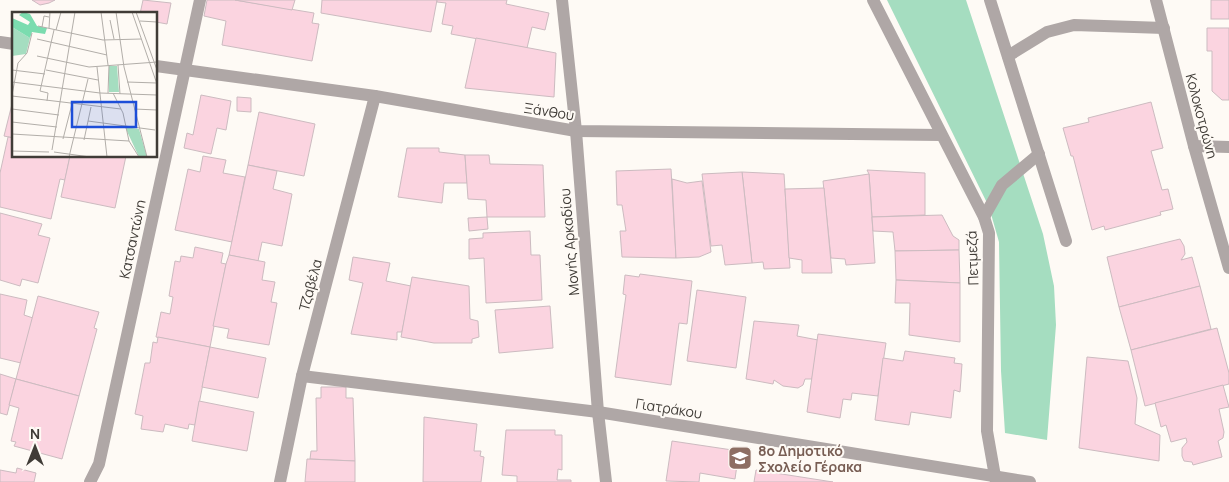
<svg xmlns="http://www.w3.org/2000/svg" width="1229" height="482" viewBox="0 0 1229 482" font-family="Manrope,sans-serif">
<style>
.green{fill:#a5ddc0}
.building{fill:#fbd4e0;stroke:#ccbbc0}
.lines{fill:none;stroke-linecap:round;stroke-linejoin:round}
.lane{stroke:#afa7a6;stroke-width:12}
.street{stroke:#afa7a6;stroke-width:12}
.labels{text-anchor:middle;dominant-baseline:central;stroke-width:4;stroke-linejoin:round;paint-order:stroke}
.street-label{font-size:14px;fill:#403c37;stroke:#fefaf5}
.education-label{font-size:14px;font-weight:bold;fill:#785e54;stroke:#fefaf5;text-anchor:start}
.inset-road{fill:none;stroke:#b2aea9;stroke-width:1}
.view{fill:#1d4ed8;fill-opacity:0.15;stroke:#1d4ed8;stroke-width:2.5}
.inset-edge{fill:none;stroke:#403c37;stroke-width:2.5}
</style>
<rect width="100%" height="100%" fill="#fefaf5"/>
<!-- green -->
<path class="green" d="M887,0H966L1043,234L1054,286L1056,325L1047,440L1005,433L1001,371L999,242L989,207Z"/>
<!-- building -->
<g class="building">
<path d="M32,0H55L49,3L40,5Z"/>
<path d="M143,0L171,3L167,24L156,22V14H140Z"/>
<path d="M207,0H235L314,13L312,23L319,24L312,61L222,45L226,21L204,16Z"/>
<path d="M235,0H295L292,10Z"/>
<path d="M322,0H437L431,32L321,13Z"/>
<path d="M437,0H507L506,4L549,13L545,30L532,27L527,48L451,34L453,26L442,24L446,3L437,2Z"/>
<rect x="1211" y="0" width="18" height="19"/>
<path d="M1207,28H1229V100H1222L1212,91V51H1207Z"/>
<path d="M476,38L556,53L554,97L465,88Z"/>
<path d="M201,95L231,101L226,130L217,128L211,154L184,148L187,133L193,135Z"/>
<path d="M14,96V138L4,136Z"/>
<path d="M237,97L251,98V112L237,111Z"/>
<path d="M1151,102L1163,148L1151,151L1162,190L1168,189L1173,209L1160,212L1161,215L1105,230L1104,226L1092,230L1073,156H1071L1063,128L1089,122L1088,118Z"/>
<path d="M259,112L315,124L304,176L248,165Z"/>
<path d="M8,137L14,138V156H70L65,180L60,179L51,219L0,207V173Z"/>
<path d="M407,148H439V152L465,155L467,183H444L442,203L398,197Z"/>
<path d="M465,155H489L490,164L543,165L545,217H487L486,200L468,199Z"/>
<path d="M70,156H126L115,208L61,197Z"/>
<path d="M203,156L226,160L223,173L245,177L232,242L175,230L188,169L200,172Z"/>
<path d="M248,165L277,171L273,189L292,194L282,246L262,242L258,261L229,255Z"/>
<path d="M671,169L676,258L622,257L620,231H626L622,205H617L616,171Z"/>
<path d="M867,170L925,173V215L872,217L869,174Z"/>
<path d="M742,172L784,174L790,268L764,269L763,262L752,263Z"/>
<path d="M742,172L752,263L725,265L722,245L711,246L702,174Z"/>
<path d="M869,174L875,263L846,265L845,259L831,258L823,181Z"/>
<path d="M672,179L687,183L702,181L711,252L699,257L676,258Z"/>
<path d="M824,188L832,273H802V260L789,258L785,189Z"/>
<path d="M0,213L42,224L38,235L50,238L38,283L22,279L20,286L0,280Z"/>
<path d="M942,215L953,236L959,240V250L895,251L893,232L873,231L872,217Z"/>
<path d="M487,217L488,229L469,231L468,218Z"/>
<path d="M530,231L531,255H540L542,300L486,303L484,258L469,259V239L483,238V233Z"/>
<path d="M1180,239L1184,246L1185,254L1181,260L1192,257L1200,286L1119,307L1107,257Z"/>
<path d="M195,247L223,253L221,263L226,264L210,347L156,337L161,312L170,314L173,297L169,296L175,261L180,262L181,256L193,258Z"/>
<path d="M959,250L960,283L896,280L895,251Z"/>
<path d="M229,255L265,262L262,280L275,282L271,302L277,303L269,345L227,338L229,329L213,326L226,264Z"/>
<path d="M353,257L390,263L386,281L411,286L402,332H397V340L351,334L363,283L349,280Z"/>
<path d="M640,274L692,281L687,324L679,323L671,385L615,377L626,295L623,294L625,275L639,277Z"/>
<path d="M412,277L469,286L470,319L478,321L479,337L472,339V343H434L401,337Z"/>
<path d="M896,280L960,283V342L909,335L910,303H895Z"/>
<path d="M1200,286L1211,329L1131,350L1119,307Z"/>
<path d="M697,290L746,297L736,368L687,361Z"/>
<path d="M0,294L27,300L24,315L33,318L21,363L0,358Z"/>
<path d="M38,296L99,312L94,328L97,329L79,396L16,379Z"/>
<path d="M550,306L553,348L499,353L495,310Z"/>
<path d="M754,321L799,325L797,336L818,340L812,379H805L803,385L798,388L783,386L774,380L773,384L746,379Z"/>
<path d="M1217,328L1229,373V384L1145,406L1131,350Z"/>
<path d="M818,334L886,343L878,396L852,393L851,400L843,399L840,418L807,412Z"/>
<path d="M158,337L210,347L195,425L189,424L188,429L165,424L163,432L141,429L143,416L135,414L145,363H150L153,342L157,343Z"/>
<path d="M210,347L266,358L258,398L202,387Z"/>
<path d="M905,351L955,358L954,363L962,364L960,392L954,390L951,418L911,412L909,425L875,420L883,358L903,361Z"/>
<path d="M1087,357L1128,361L1137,398L1135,424L1160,435L1159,461L1079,448Z"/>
<path d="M0,374L16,379L7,415L0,413Z"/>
<path d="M16,379L79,396L62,459L14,446L16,442L11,441L19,408L9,405Z"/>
<path d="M1223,385L1229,407L1219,409L1224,432L1223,438L1218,441L1222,457L1193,465L1192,462L1184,461L1182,456V448L1187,442L1186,438L1171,442L1166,425L1161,427L1155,403Z"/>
<path d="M321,387H346V398H353L355,461L310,459L311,451H317L316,398H321Z"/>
<path d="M199,401L254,412L247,451L192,441Z"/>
<path d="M424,417L477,424L474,451H481L480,456L484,457L481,482H423Z"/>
<path d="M506,430H555V435H562V470L558,469L557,480H571V482H517V476L502,475Z"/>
<path d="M672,441L739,451L735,479L700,473L699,482L666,481Z"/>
<path d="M307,459L355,461V482H305Z"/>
<path d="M17,468L36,473L34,482H0V470L16,473Z"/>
<path d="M756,470L833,482H754Z"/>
</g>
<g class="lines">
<!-- lane -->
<g class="lane">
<path d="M990,0L1066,241"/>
<path d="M1008,56L1047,32L1074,25L1164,28"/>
<path d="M984,217L1002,185L1039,154"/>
</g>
<!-- street -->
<g class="street">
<path d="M562,0L576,131L598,412L606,482"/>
<path d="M873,0L984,217L989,233L987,431L996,482"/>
<path d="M1156,0L1194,146L1229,268"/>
<path d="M0,42L14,44"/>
<path d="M156,66L375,96L576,131L941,135"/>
<path d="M1194,146L1229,147"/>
<path d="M302,376L598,412L1030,482"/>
<path d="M90,482L99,464L200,0"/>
<path d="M280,482L302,376L375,96"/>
</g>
</g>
<!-- icons -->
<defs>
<g id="school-square" transform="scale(1.25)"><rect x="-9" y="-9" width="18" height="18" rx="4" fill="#8d6e63" stroke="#fefaf5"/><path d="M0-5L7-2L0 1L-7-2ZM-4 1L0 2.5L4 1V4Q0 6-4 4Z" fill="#fff"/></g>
</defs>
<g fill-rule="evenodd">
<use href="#school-square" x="740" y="458"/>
</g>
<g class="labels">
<!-- street labels -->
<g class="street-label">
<text transform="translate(549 111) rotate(9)">Ξάνθου</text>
<text transform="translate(1202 116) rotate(75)">Κολοκοτρώνη</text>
<text transform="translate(132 239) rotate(-78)">Κατσαντώνη</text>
<text transform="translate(569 242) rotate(-95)">Μονής Αρκαδίου</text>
<text transform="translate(972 258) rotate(-92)">Πετμεζά</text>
<text transform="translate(310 285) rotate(-75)">Τζαβέλα</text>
<text transform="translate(669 408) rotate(9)">Γιατράκου</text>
</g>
<!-- education labels -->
<g class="education-label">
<text x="758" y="450">8ο Δημοτικό<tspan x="758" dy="16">Σχολείο Γέρακα</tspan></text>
</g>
</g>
<!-- overview -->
<g transform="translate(12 12)">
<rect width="145" height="145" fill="#fefaf5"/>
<path d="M0,15L18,26L14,42L0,44ZM97,54H105L107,80H97ZM113,115L127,117L135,145H127Z" fill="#a5ddc0"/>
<path d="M11,0L18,2L25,14L35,16L33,22L20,20L18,26L0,15V6L16,13L18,10L7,3Z" fill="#7bdcaf"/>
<path class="inset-road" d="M67,0H105M89,0L96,53M104,0L112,55L135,145M120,0L145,72M124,0L145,58M98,8L102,27M128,9L145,10M26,14L91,28L129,27M30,15L32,4L37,5M37,16L38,0M44,18L49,0M25,27L95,43M25,44L77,55L145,50M106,53L108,82M85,55L95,145M0,58L33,62M34,58L86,68M0,70L88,81L145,83M115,70L145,71M96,81L97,53M101,81L111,101L117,129L127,145M0,83L6,51L15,41L20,21M0,84L109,97M35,89L36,81L28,79L42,18M0,97L47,103M122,97L145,98M76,109L143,118M0,110L45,115M0,122L117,129M51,127L60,92M72,128L79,95M40,138L63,0M0,139L37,140M42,140L78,145M57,145L76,67"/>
<path class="view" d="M60,90H124V115H60Z"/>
<rect width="145" height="145" class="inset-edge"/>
</g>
<!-- north arrow -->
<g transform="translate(35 447)" stroke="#fefaf5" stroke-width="4" paint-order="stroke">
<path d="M0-4L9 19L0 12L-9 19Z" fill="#403c37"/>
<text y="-8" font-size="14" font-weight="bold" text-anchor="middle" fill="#403c37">N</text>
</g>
</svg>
